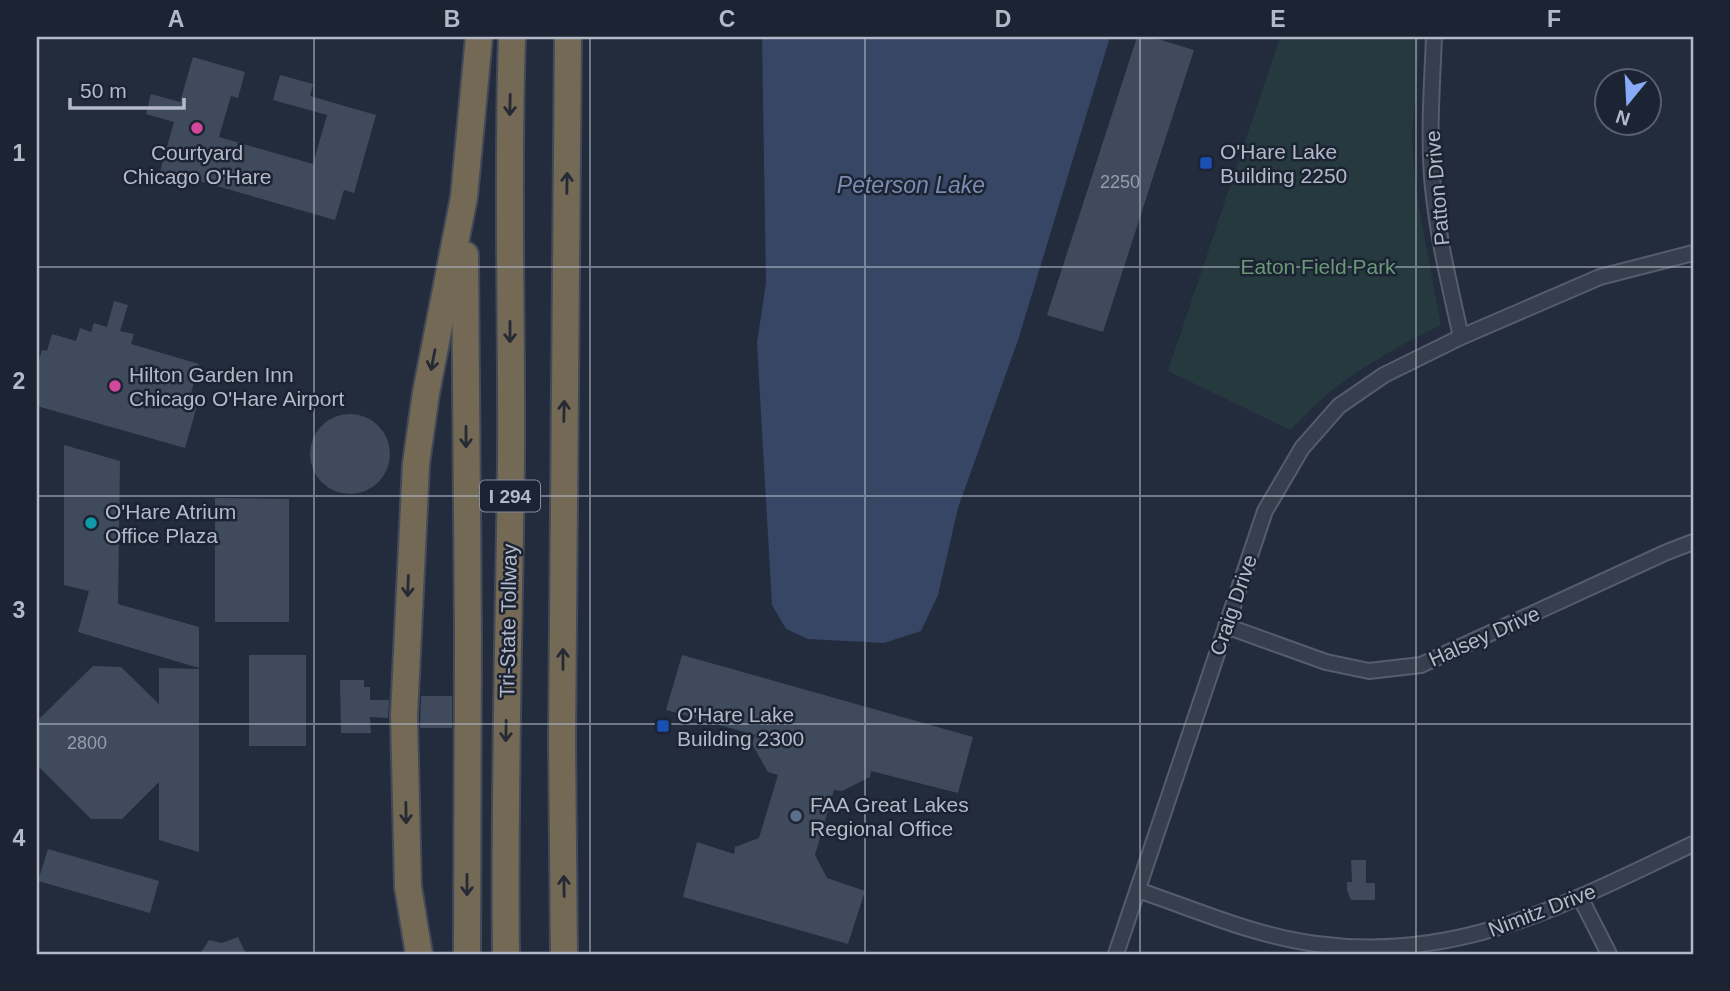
<svg xmlns="http://www.w3.org/2000/svg" width="1730" height="991" viewBox="0 0 1730 991" font-family="Helvetica,sans-serif">
<style>
.green{fill:#25393e}
.water{fill:#364664}
.building{fill:#3f4a5c}
.lines{fill:none;stroke-linecap:round;stroke-linejoin:round}
.minor-casing{stroke:#555c6b;stroke-width:18}
.motorway-casing{stroke:#424958;stroke-width:30}
.minor{stroke:#373e4d;stroke-width:14}
.motorway{stroke:#736954;stroke-width:26}
.oneway{stroke:#252a35}
.grid{fill:none;stroke:#b3b9c8;stroke-width:2;stroke-opacity:0.55}
.hotel-dot{fill:#d1479c;stroke:#1c2332;stroke-width:2.5}
.transit-dot{fill:#1a4fb4;stroke:#1c2332;stroke-width:2.5}
.culture-dot{fill:#0f9aa8;stroke:#1c2332;stroke-width:2.5}
.service-dot{fill:#5c6f8a;stroke:#1c2332;stroke-width:2.5}
.labels{text-anchor:middle;dominant-baseline:central;stroke-width:5;stroke-linejoin:round;paint-order:stroke}
.number-label{font-size:18px;fill:#969dad}
.shield{fill:#1c2332;stroke:#868c9b;stroke-width:2}
.shield-label{font-size:19px;font-weight:bold;fill:#b3b9c8}
.poi-label{font-size:21px;fill:#b3b9c8;stroke:#1c2332;text-anchor:start}
.street-label{font-size:21px;fill:#b3b9c8;stroke:#1c2332}
.park-label{font-size:21px;fill:#6a9978;stroke:#1c2332}
.water-label{font-size:23px;font-style:italic;fill:#7a8db1;stroke:#1c2332}
.neatline{fill:none;stroke:#b3b9c8;stroke-width:2.5}
.grid-label{font-size:23px;text-anchor:middle;font-weight:bold;fill:#b3b9c8}
</style>
<rect width="100%" height="100%" fill="#232c3d"/>
<!-- green -->
<path class="green" d="M1280,37H1420L1412,136L1415,186L1441,325C1403,343 1367,364 1334,389C1318,401 1304,417 1290,430L1168,371Z"/>
<!-- water -->
<path class="water" d="M762,37H1110L1018,340L958,508L938,595L921,631L884,643L808,639L786,629L772,605L757,343L766,283Z"/>
<!-- building -->
<g class="building">
<path d="M1137,37H1151L1194,50L1103,332L1047,315Z"/>
<path d="M193,57L245,72L238,98L231,96L219,137L313,164L327,115L273,100L280,75L313,84L310,96L376,115L354,193L344,190L335,220L189,178L188,183L159,175L174,122L146,114L151,94L180,102Z"/>
<path d="M114,301L128,305L120,331L134,334L131,344L199,364L188,404L197,406L185,448L37,406V367L42,350L47,351L52,334L76,341L80,328L91,332L94,323L107,327Z"/>
<circle cx="350" cy="454" r="40"/>
<path d="M64,445L120,461L118,604L199,627V668L78,632L89,591L64,585Z"/>
<path d="M215,498L289,499V622H215Z"/>
<rect x="249" y="655" width="57" height="91"/>
<path d="M682,655L973,737L958,793L871,771L870,777L842,791L834,790L815,855L827,878L865,891L848,944L683,897L697,842L734,854L735,847L759,838L778,775L768,772L752,744L755,735L666,710Z"/>
<path d="M93,666L121,667L159,704V668L199,669V852L159,840V782L122,819H91L37,765V721Z"/>
<path d="M340,680H364V687H370V700H389L388,718L370,717L371,733H341Z"/>
<path d="M421,696H452V728H420Z"/>
<path d="M48,849L159,881L150,913L38,881Z"/>
<path d="M1351,860H1366V883H1375V900H1351L1347,890V882H1352Z"/>
<path d="M238,937L246,954H196L202,951L209,940L222,943Z"/>
</g>
<g class="lines">
<!-- minor casing -->
<g class="minor-casing">
<g id="minor">
<path d="M1434,37C1432,87 1428,138 1433,188C1438,238 1450,287 1461,337"/>
<path d="M1226,626L1326,662L1369,671L1421,665L1667,552L1693,542"/>
<path d="M1138,890C1196,910 1255,936 1316,944C1460,963 1568,903 1693,844"/>
<path d="M1580,897L1609,954"/>
<path d="M1116,954L1265,511L1302,448L1339,406L1384,375L1461,337L1600,277L1693,253"/>
</g>
</g>
<!-- motorway casing -->
<g class="motorway-casing">
<g id="motorway">
<path d="M465,255L468,634L467,954"/>
<path d="M419,954L408,887L404,716L416,464L426,393L464,197L479,37"/>
<path d="M506,954C504,790 509,626 511,461C512,320 507,178 512,37"/>
<path d="M564,954L562,740L568,37"/>
</g>
</g>
<!-- minor -->
<use href="#minor" class="minor"/>
<!-- motorway -->
<use href="#motorway" class="motorway"/>
</g>
<!-- one-way arrows -->
<defs><path id="oneway-shaft" d="M-6 0H5M1.5-3L5.5 0L1.5 3" fill="none" stroke-width="1.6" stroke-linecap="round" stroke-linejoin="round" transform="scale(1.75)"/></defs>
<g class="oneway">
<use href="#oneway-shaft" transform="translate(510 105) rotate(91)"/>
<use href="#oneway-shaft" transform="translate(567 183) rotate(-89)"/>
<use href="#oneway-shaft" transform="translate(510 332) rotate(90)"/>
<use href="#oneway-shaft" transform="translate(433 360) rotate(101)"/>
<use href="#oneway-shaft" transform="translate(564 411) rotate(-89)"/>
<use href="#oneway-shaft" transform="translate(466 437) rotate(90)"/>
<use href="#oneway-shaft" transform="translate(408 586) rotate(92)"/>
<use href="#oneway-shaft" transform="translate(563 659) rotate(-90)"/>
<use href="#oneway-shaft" transform="translate(506 731) rotate(91)"/>
<use href="#oneway-shaft" transform="translate(406 813) rotate(89)"/>
<use href="#oneway-shaft" transform="translate(467 885) rotate(90)"/>
<use href="#oneway-shaft" transform="translate(564 886) rotate(-91)"/>
</g>
<!-- grid -->
<path class="grid" d="M314,37V954M590,37V954M865,37V954M1140,37V954M1416,37V954M37,267H1693M37,496H1693M37,724H1693"/>
<!-- markers -->
<g class="hotel-dot">
<circle cx="197" cy="128" r="7"/>
<circle cx="115" cy="386" r="7"/>
</g>
<g class="transit-dot">
<rect x="1199" y="156" width="14" height="14" rx="3.5"/>
<rect x="656" y="719" width="14" height="14" rx="3.5"/>
</g>
<circle class="culture-dot" cx="91" cy="523" r="7"/>
<circle class="service-dot" cx="796" cy="816" r="7"/>
<g class="labels">
<!-- number labels -->
<g class="number-label">
<text x="1120" y="182">2250</text>
<text x="87" y="743">2800</text>
</g>
<!-- shield labels -->
<rect class="shield" x="480" y="480.5" width="60" height="31" rx="5"/>
<g class="shield-label">
<text x="510" y="496">I 294</text>
</g>
<!-- poi labels -->
<g class="poi-label">
<text x="1220" y="151">O'Hare Lake<tspan x="1220" dy="24">Building 2250</tspan></text>
<text x="197" y="152" text-anchor="middle">Courtyard<tspan x="197" dy="24">Chicago O'Hare</tspan></text>
<text x="129" y="374">Hilton Garden Inn<tspan x="129" dy="24">Chicago O'Hare Airport</tspan></text>
<text x="105" y="511">O'Hare Atrium<tspan x="105" dy="24">Office Plaza</tspan></text>
<text x="677" y="714">O'Hare Lake<tspan x="677" dy="24">Building 2300</tspan></text>
<text x="810" y="804">FAA Great Lakes<tspan x="810" dy="24">Regional Office</tspan></text>
</g>
<!-- street labels -->
<g class="street-label">
<text transform="translate(1437 188) rotate(-95)">Patton Drive</text>
<text transform="translate(1233 605) rotate(-71)">Craig Drive</text>
<text transform="translate(508 621) rotate(-89)">Tri-State Tollway</text>
<text transform="translate(1484 636) rotate(-24)">Halsey Drive</text>
<text transform="translate(1542 910) rotate(-21)">Nimitz Drive</text>
</g>
<!-- park labels -->
<g class="park-label">
<text x="1318" y="266">Eaton Field Park</text>
</g>
<!-- water labels -->
<g class="water-label">
<text x="911" y="185">Peterson Lake</text>
</g>
</g>
<!-- border -->
<rect width="1730" height="991" fill="none" stroke="#1c2332" stroke-width="77"/>
<!-- north arrow -->
<g transform="translate(1628 102) rotate(198)"><circle r="33" fill="#1c2332" stroke="#585f6e" stroke-width="2"/>
<path d="M0-5L12 26L0 18L-12 26Z" fill="#88aaf8"/>
<text y="-10" font-size="19" font-weight="bold" text-anchor="middle" fill="#b3b9c8">N</text>
</g>
<!-- scale -->
<path d="M70 98v10h114v-10" fill="none" stroke="#b3b9c8" stroke-width="3.5"/>
<text x="80" y="98" font-size="21" fill="#b3b9c8" stroke="#1c2332" stroke-width="5" paint-order="stroke">50 m</text>
<rect x="38" y="38" width="1654" height="915" class="neatline"/>
<g class="grid-label">
<text x="176" y="27">A</text>
<text x="452" y="27">B</text>
<text x="727" y="27">C</text>
<text x="1003" y="27">D</text>
<text x="1278" y="27">E</text>
<text x="1554" y="27">F</text>
<text x="19" y="161">1</text>
<text x="19" y="389">2</text>
<text x="19" y="618">3</text>
<text x="19" y="846">4</text>
</g>
</svg>
